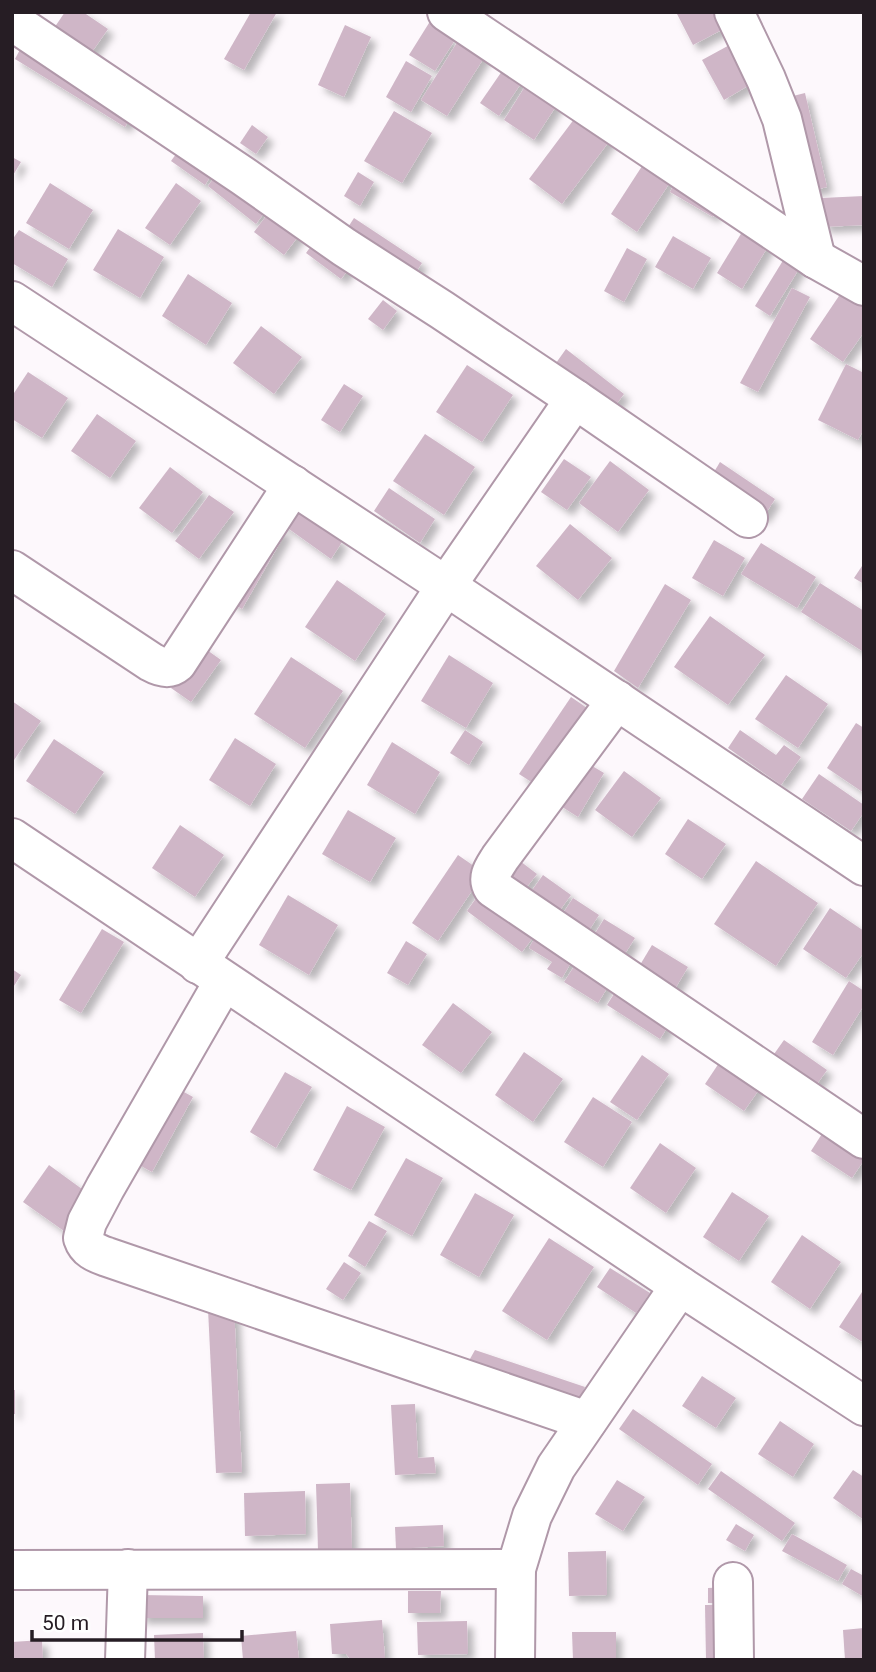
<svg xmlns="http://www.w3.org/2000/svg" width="876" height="1672" viewBox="0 0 876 1672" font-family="Roboto,sans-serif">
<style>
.building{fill:#cfb6c7;filter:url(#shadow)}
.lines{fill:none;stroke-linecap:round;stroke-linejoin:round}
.minor-casing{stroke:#b098a9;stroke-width:42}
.minor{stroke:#fff;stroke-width:38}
</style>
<defs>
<filter id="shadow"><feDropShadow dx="6" dy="6" stdDeviation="3.5" flood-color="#0004"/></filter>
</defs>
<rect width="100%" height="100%" fill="#fdf8fc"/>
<!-- building -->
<g class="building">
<path d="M65,12H83L108,29L87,59L50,34Z"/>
<path d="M251,12H277L244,70L224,59Z"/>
<path d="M676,12H725L731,25L693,45Z"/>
<path d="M429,23L455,40L435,71L409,55Z"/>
<path d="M345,25L371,37L344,97L318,85Z"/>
<path d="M463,33L489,50L447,116L421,100Z"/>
<path d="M25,40L136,108L125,127L15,59Z"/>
<path d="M735,42L756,81L724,100L702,60Z"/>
<path d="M406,61L432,76L411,112L386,97Z"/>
<path d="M509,61L528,73L499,116L480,103Z"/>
<path d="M531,77L562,97L534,140L504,120Z"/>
<path d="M805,93L827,187L807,192L785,98Z"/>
<path d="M581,110L614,135L562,204L529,179Z"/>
<path d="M394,111L432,133L402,183L364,161Z"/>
<path d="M252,125L268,137L256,154L240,143Z"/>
<path d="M184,143L217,166L205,185L171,161Z"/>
<path d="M12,157L21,162L12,177Z"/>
<path d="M646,160L673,178L637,232L611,214Z"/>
<path d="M221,168L270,205L256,224L208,186Z"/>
<path d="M358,172L374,182L360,206L344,196Z"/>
<path d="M678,176L722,200L713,217L670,192Z"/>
<path d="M50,183L93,210L69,249L26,223Z"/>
<path d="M176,183L201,201L170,245L145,228Z"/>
<path d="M864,196V225L823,227L821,198Z"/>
<path d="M273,207L303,230L284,255L254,232Z"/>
<path d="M354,218L422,263L409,283L341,238Z"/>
<path d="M747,224L772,240L742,289L717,273Z"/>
<path d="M118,229L164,257L140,298L93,270Z"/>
<path d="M19,230L68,259L52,287L12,263V240Z"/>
<path d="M673,236L711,258L693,289L655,267Z"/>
<path d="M317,238L352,265L341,279L306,253Z"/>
<path d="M627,248L647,259L624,302L604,291Z"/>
<path d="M787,254L802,264L770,316L755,306Z"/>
<path d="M188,274L232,303L206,345L162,316Z"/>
<path d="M845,287L864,300V332L843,362L810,339Z"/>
<path d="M792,288L810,297L758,392L740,383Z"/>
<path d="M383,300L397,311L383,330L368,319Z"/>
<path d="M261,326L302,357L274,394L233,363Z"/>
<path d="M566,349L624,394L609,414L551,370Z"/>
<path d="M846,364L864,373V429L858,440L818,420Z"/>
<path d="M467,365L513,395L482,442L436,412Z"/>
<path d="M28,372L68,398L42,438L12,419V396Z"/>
<path d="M344,384L363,396L340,432L321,420Z"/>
<path d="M97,414L136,441L110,478L71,451Z"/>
<path d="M425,434L475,467L444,515L393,481Z"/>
<path d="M564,459L591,477L567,510L541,492Z"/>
<path d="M610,461L649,490L618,532L579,503Z"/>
<path d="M720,462L775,499L763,518L708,482Z"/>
<path d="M170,467L203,492L172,533L139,508Z"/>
<path d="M389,488L435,519L420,543L374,511Z"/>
<path d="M209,495L234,512L199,559L175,541Z"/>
<path d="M286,502L342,542L331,559L275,519Z"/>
<path d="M271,524L286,532L242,609L227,600Z"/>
<path d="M570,524L612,558L578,600L536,566Z"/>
<path d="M714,540L745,558L723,596L692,578Z"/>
<path d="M761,543L816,577L797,608L741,574Z"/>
<path d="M864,563V584L854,578Z"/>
<path d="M337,580L386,614L355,661L305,627Z"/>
<path d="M820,583L864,611V649L862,651L801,612Z"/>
<path d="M665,584L691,600L638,688L614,671Z"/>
<path d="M710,616L765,655L728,705L674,667Z"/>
<path d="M200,645L221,660L191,702L171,688Z"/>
<path d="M449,655L493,683L466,728L421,701Z"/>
<path d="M291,657L343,691L305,748L254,714Z"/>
<path d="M786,675L828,704L798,748L755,719Z"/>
<path d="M571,697L587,708L536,785L519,774Z"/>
<path d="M12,701L41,721L12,763Z"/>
<path d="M856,723L864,728V793L827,768Z"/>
<path d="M465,730L483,742L469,765L450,753Z"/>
<path d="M740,730L776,755L784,745L801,757L781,785L728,748Z"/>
<path d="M235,738L276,764L250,806L209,780Z"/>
<path d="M54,739L104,772L75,814L26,781Z"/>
<path d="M392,742L440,772L415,814L367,785Z"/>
<path d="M582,760L604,773L578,817L556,803Z"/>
<path d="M624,771L661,798L632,837L595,810Z"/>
<path d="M819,774L864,805V812L851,831L802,799Z"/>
<path d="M348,810L396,838L370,882L322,854Z"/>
<path d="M688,819L726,844L702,879L665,854Z"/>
<path d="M180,825L224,855L195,897L152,868Z"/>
<path d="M458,855L484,873L438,941L412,923Z"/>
<path d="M516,858L537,874L519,897L499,881Z"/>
<path d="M756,861L818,903L776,966L714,924Z"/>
<path d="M543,875L571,895L552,921L525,900Z"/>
<path d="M482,890L538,931L522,952L467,911Z"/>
<path d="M288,895L338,925L309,975L259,945Z"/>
<path d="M573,898L599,915L584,938L558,921Z"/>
<path d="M830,908L864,931V952L846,978L803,949Z"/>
<path d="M604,919L635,938L619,963L589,943Z"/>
<path d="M102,929L124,942L81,1013L59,1000Z"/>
<path d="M538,932L575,956L562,978L547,969L552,962L529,948Z"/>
<path d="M406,941L427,954L408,985L387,973Z"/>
<path d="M652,945L688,967L670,997L634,975Z"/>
<path d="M579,959L612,980L598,1003L564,982Z"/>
<path d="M12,969L21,975L12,989Z"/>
<path d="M849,981L864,991V1005L833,1055L812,1042Z"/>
<path d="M619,986L672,1020L660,1039L607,1005Z"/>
<path d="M453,1003L492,1032L461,1073L422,1045Z"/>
<path d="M784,1040L827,1070L810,1094L767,1064Z"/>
<path d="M524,1052L563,1079L533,1122L495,1095Z"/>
<path d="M642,1055L669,1074L637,1120L610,1102Z"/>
<path d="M723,1057L763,1084L744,1111L705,1084Z"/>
<path d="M285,1072L312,1087L276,1148L250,1132Z"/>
<path d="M173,1086L193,1097L152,1172L132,1161Z"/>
<path d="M593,1097L632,1122L603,1167L564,1142Z"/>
<path d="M347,1106L385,1127L351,1190L313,1170Z"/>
<path d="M827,1126L864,1150V1160L852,1178L811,1151Z"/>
<path d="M660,1143L696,1168L666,1213L630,1188Z"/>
<path d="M406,1158L443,1178L412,1236L374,1215Z"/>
<path d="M49,1165L97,1200L71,1236L23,1202Z"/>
<path d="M732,1192L769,1216L739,1261L703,1237Z"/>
<path d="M475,1193L514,1215L479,1277L440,1255Z"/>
<path d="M369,1221L387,1231L365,1267L348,1256Z"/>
<path d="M802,1235L841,1262L810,1309L771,1282Z"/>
<path d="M549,1238L594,1267L547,1340L502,1311Z"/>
<path d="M344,1262L361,1273L343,1300L326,1289Z"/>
<path d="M610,1268L650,1293L636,1313L597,1287Z"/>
<path d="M864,1289V1343L839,1327Z"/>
<path d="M234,1307L242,1472L216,1473L208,1309Z"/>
<path d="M475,1350L585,1387L574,1410L462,1373Z"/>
<path d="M702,1376L736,1398L716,1428L682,1406Z"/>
<rect x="12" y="1390" width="3" height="24"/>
<path d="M415,1404L418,1458L434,1457L436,1473L395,1475L391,1405Z"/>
<path d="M633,1409L712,1464L698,1485L619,1429Z"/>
<path d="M780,1421L814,1444L793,1477L758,1454Z"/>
<path d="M853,1470L864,1477V1520L833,1498Z"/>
<path d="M721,1471L795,1523L782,1541L708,1489Z"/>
<path d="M617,1480L645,1497L623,1531L595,1514Z"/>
<path d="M350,1483L352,1549L318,1550L316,1484Z"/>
<path d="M305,1491L306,1534L245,1536L244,1493Z"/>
<path d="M736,1524L754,1535L745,1551L726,1540Z"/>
<path d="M443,1525L444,1546L396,1549L395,1527Z"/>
<path d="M792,1534L847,1565L838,1581L782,1551Z"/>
<path d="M606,1551L607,1595L569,1596L568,1552Z"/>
<path d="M851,1569L864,1576V1597L842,1584Z"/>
<path d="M727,1587V1603H708V1588Z"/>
<path d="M408,1591H441L440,1613H408Z"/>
<path d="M140,1595L203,1596V1618H140Z"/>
<path d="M705,1605H728L729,1660H706Z"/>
<path d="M382,1620L385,1658L351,1660L346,1654H332L330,1624Z"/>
<path d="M467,1621L468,1654L418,1655L417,1622Z"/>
<path d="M864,1628V1660H845L843,1630Z"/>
<path d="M296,1631L299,1660H243L241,1636Z"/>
<path d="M572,1632H616V1660H573Z"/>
<path d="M203,1633L204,1660H155L154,1635Z"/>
<path d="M42,1640L43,1660H12V1642Z"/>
</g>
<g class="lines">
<!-- minor casing -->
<g class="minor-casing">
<g id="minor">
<path d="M447,12L816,259L864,286"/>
<path d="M734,12L766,79L782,119L816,259"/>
<path d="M12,21L243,176L344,247L442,310L575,399L748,518"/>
<path d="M12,301L446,586L864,866"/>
<path d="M12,570L151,662C160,667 169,670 177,663L293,485"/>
<path d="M617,700L500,858C494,868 486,877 493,888L864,1139"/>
<path d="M12,838L680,1286L864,1406"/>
<path d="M198,964L446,586L575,399"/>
<path d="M224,981L105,1188L87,1222L83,1238C87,1250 96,1253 107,1257L587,1421"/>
<path d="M12,1570L516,1569"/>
<path d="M733,1582L734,1660"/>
<path d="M125,1660L128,1569"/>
<path d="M515,1660L516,1569L532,1516L556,1467L680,1286"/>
</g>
</g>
<!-- minor -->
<use href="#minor" class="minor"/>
</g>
<!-- border -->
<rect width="876" height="1672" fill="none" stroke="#261d24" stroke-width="28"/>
<!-- scale -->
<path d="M32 1630v10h210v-10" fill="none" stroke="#261d24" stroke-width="3.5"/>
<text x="42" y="1630" font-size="21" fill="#261d24" stroke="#ffffff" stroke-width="5" paint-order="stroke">50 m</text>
</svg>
